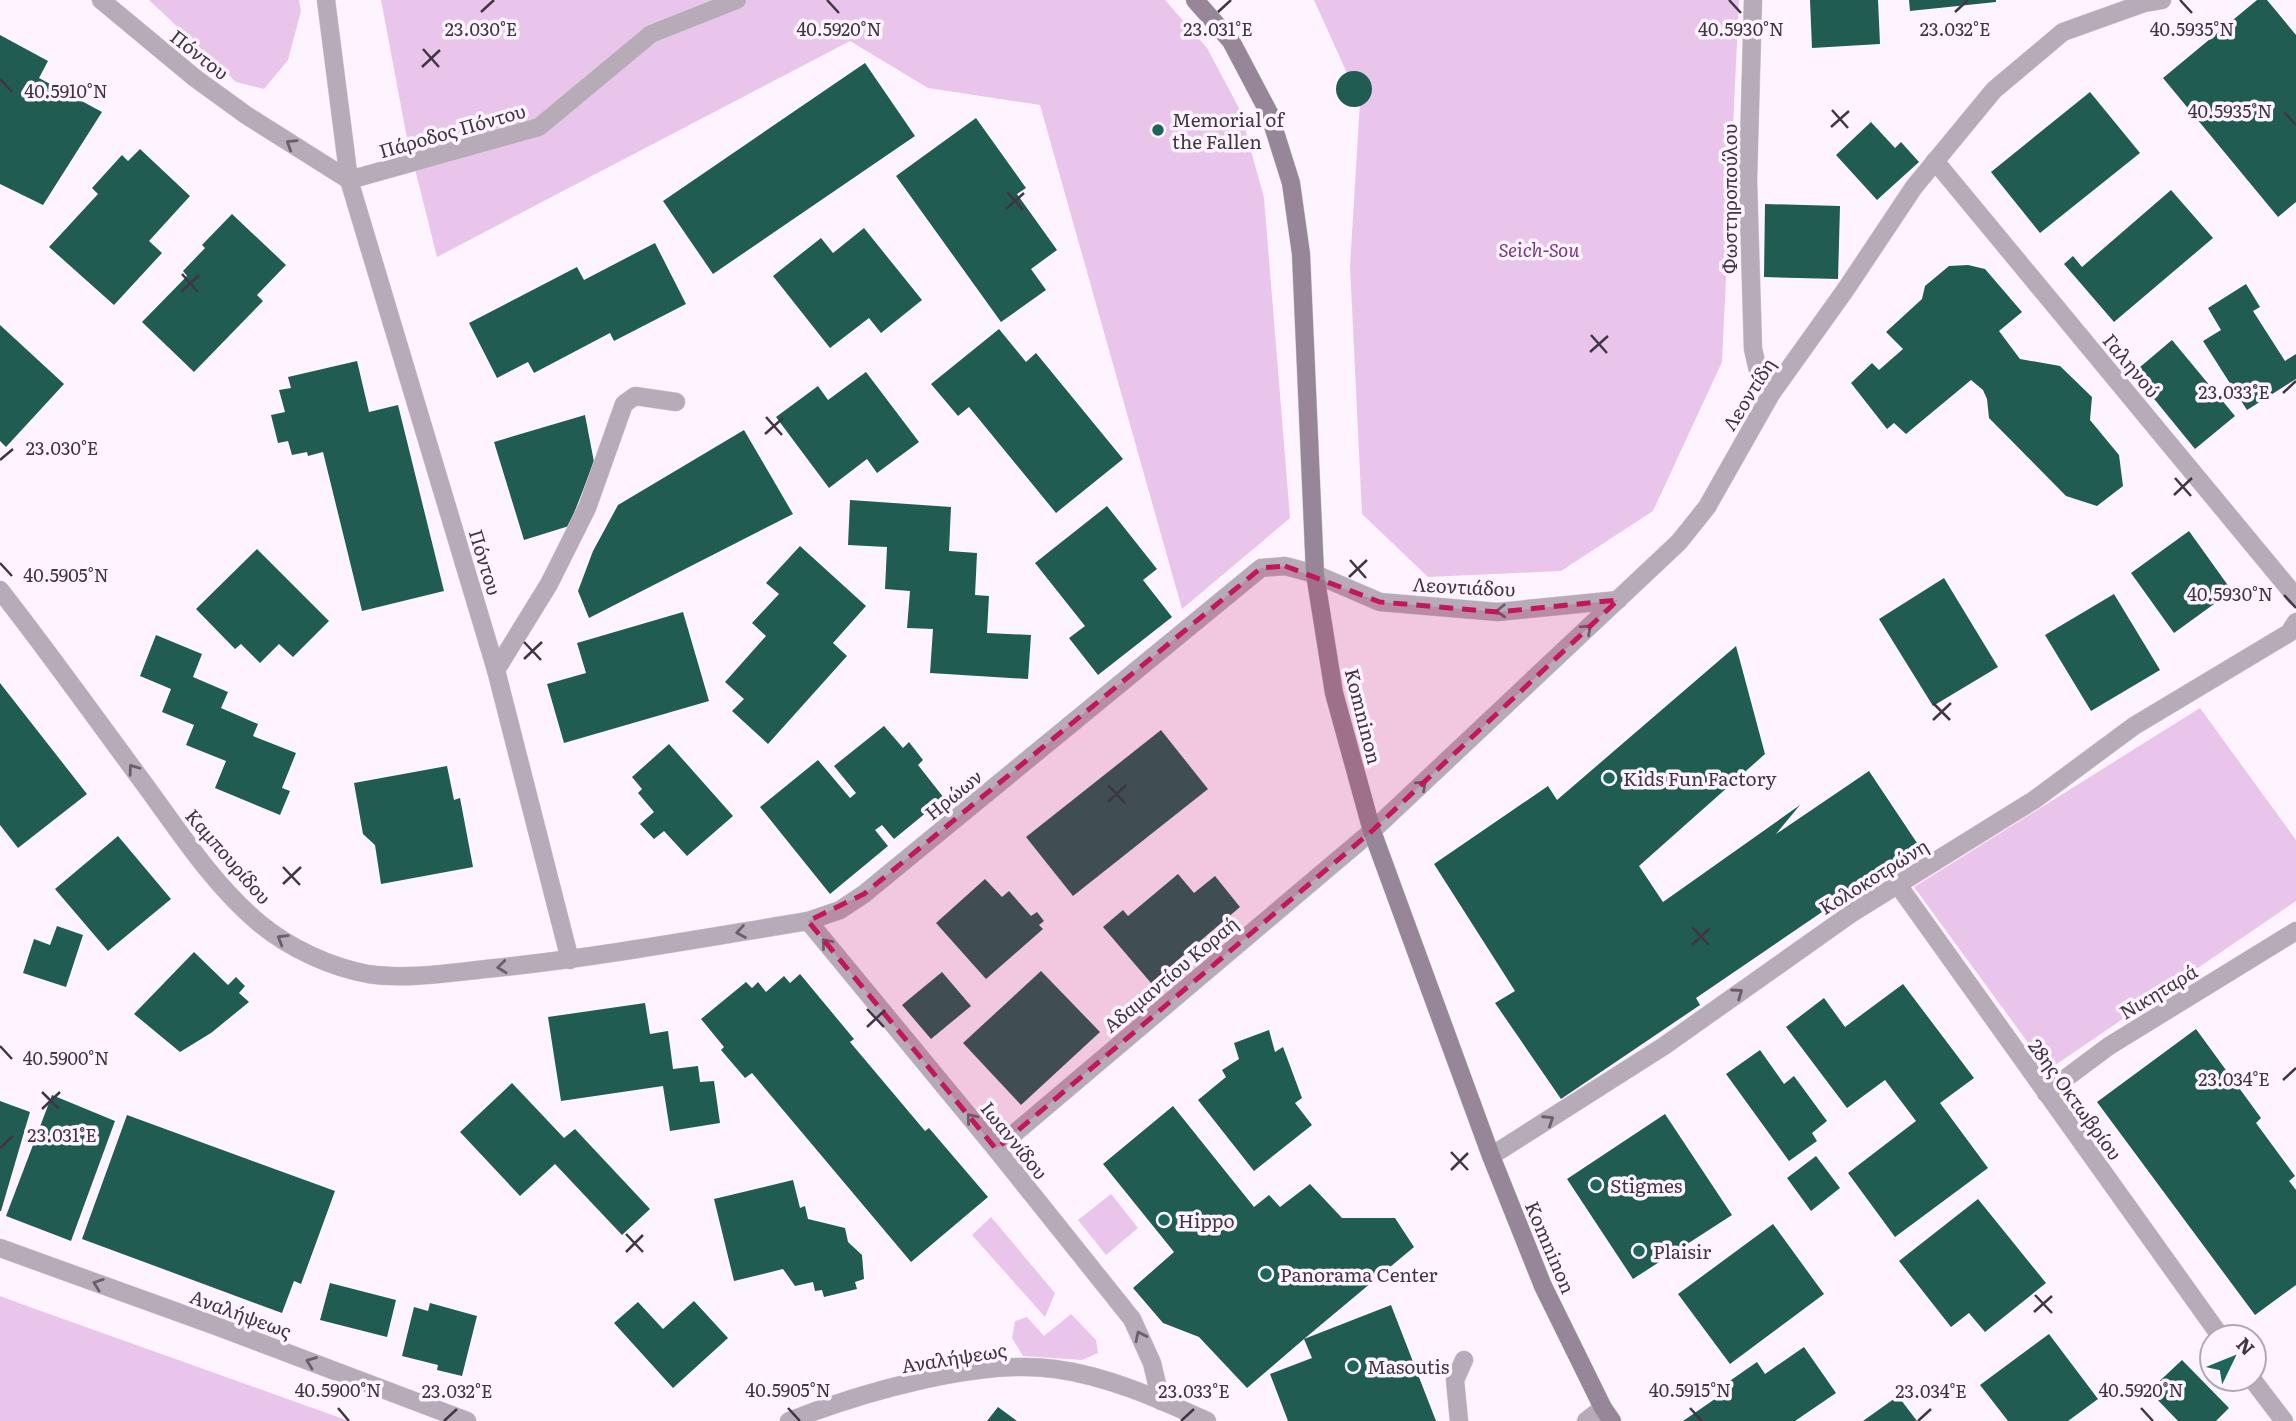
<svg xmlns="http://www.w3.org/2000/svg" width="2296" height="1421" viewBox="0 0 2296 1421" font-family="Literata,serif">
<style>
.green{fill:#e9c5ec}
.building{fill:#205c52}
.lines{fill:none;stroke-linecap:round;stroke-linejoin:round}
.service-casing{stroke:#d8ced9;stroke-width:19}
.minor-casing{stroke:#d8ced9;stroke-width:19}
.tertiary-casing{stroke:#d8ced9;stroke-width:19}
.secondary-casing{stroke:#d8ced9;stroke-width:19}
.service{stroke:#b6abb7;stroke-width:18}
.minor{stroke:#b6abb7;stroke-width:18}
.tertiary{stroke:#b6abb7;stroke-width:18}
.secondary{stroke:#968697;stroke-width:18}
.oneway{stroke:#695f6a}
.marked{fill:#c2185b;fill-opacity:0.2;stroke:#c2185b;stroke-width:5;stroke-dasharray:14 9;stroke-linejoin:round}
.ticks{fill:none;stroke:#403641;stroke-width:2.5}
.poi-dot{fill:#1e665b;stroke:#fef4ff;stroke-width:2.5}
.labels{text-anchor:middle;dominant-baseline:central;stroke-width:7;stroke-linejoin:round;paint-order:stroke}
.street-label{font-size:19px;fill:#403641;stroke:#fef4ff}
.poi-label{font-size:19px;fill:#403641;stroke:#fef4ff;text-anchor:start}
.park-label{font-size:19px;font-style:italic;fill:#7b3881;stroke:#fef4ff}
.ticks-label{font-size:18px;text-anchor:middle;fill:#403641;stroke:#fef4ff;stroke-width:7;stroke-linejoin:round;paint-order:stroke}
</style>
<rect width="100%" height="100%" fill="#fef4ff"/>
<!-- green -->
<g class="green">
<path d="M149,0H299L301,11L288,60L264,89L236,82Z"/>
<path d="M381,0H1165L1207,48L1240,110L1264,198L1290,518L1182,609L1040,105L928,88L850,41L437,257L406,133Z"/>
<path d="M1314,0H1739L1722,362L1653,511L1561,571L1428,577L1362,514L1350,266L1360,102Z"/>
<path d="M2200,708L2296,840V901L2048,1070L1914,887Z"/>
<path d="M1111,1194L1138,1228L1106,1255L1078,1220Z"/>
<path d="M991,1217L1055,1293L1045,1317L972,1235Z"/>
<path d="M0,1296L38,1310L349,1421H0Z"/>
<path d="M1071,1314L1096,1340L1098,1353L1082,1360L1023,1356L1012,1338L1015,1321L1027,1317L1044,1336Z"/>
</g>
<!-- building -->
<g class="building">
<path d="M1810,0H1878L1880,44L1812,48Z"/>
<path d="M1909,0H1996V2L1910,11Z"/>
<path d="M2257,0H2267L2296,35V202L2278,217L2163,78Z"/>
<path d="M0,35L48,61L39,78L102,112L43,205L0,184Z"/>
<path d="M865,63L915,136L713,274L663,201Z"/>
<circle cx="1354" cy="89" r="18"/>
<path d="M2090,92L2140,153L2040,233L1991,172Z"/>
<path d="M976,118L1026,188L1017,194L1057,250L1031,269L1046,290L1001,322L896,176Z"/>
<path d="M1871,122L1895,148L1901,142L1919,162L1877,200L1836,155Z"/>
<path d="M140,149L190,196L149,241L162,253L114,305L49,247L98,194L92,188L122,155L128,161Z"/>
<path d="M2171,190L2213,238L2114,322L2064,264L2073,256L2082,267Z"/>
<path d="M1765,204L1840,206L1838,279L1764,277Z"/>
<path d="M232,214L286,265L257,295L263,301L194,372L142,322L187,276L183,271L205,248L202,245Z"/>
<path d="M864,228L922,300L881,333L869,318L830,348L773,276L821,238L833,253Z"/>
<path d="M655,243L686,304L614,341L610,333L534,373L528,362L497,378L469,323L577,267L584,280Z"/>
<path d="M1968,265L1985,269L2022,312L1999,331L2020,359L2060,366L2092,397L2090,420L2119,455L2123,486L2097,506L2066,496L1989,418L1987,399L1983,390L1971,380L1906,434L1894,423L1887,429L1851,383L1872,363L1879,370L1903,349L1886,332L1922,299L1925,286L1949,266Z"/>
<path d="M2246,284L2260,307L2253,311L2285,361L2296,354V379L2247,410L2203,341L2221,330L2208,308Z"/>
<path d="M0,325L64,384L6,447L0,441Z"/>
<path d="M999,329L1026,362L1036,353L1123,459L1056,513L969,407L958,416L931,384Z"/>
<path d="M2172,340L2235,416L2195,449L2133,373Z"/>
<path d="M357,361L369,412L398,405L444,591L362,611L323,452L308,456L307,452L292,455L288,441L278,443L271,415L285,412L279,390L291,388L288,377Z"/>
<path d="M866,372L919,442L877,473L867,459L829,488L776,417L818,386L828,400Z"/>
<path d="M585,415L594,462L569,526L524,540L494,442Z"/>
<path d="M744,430L793,514L589,618L578,591L593,551L618,505Z"/>
<path d="M850,500L951,507L949,551L977,553L975,595L989,596L987,633L1031,635L1028,679L930,673L933,629L907,628L910,591L885,589L887,547L848,545Z"/>
<path d="M1107,506L1157,569L1143,580L1172,617L1098,675L1069,638L1085,626L1035,563Z"/>
<path d="M2189,531L2232,591L2174,633L2131,573Z"/>
<path d="M800,546L866,606L833,643L847,656L768,744L732,711L744,699L725,682L766,636L752,623L779,594L766,583Z"/>
<path d="M257,549L329,621L293,657L279,644L260,663L241,644L235,649L196,609Z"/>
<path d="M1944,578L1998,667L1933,706L1879,619Z"/>
<path d="M2114,594L2160,670L2091,711L2045,635Z"/>
<path d="M683,612L709,701L564,743L547,684L586,673L577,643Z"/>
<path d="M156,635L202,654L193,677L228,692L221,708L258,724L253,736L296,753L282,788L290,791L280,815L215,788L226,761L186,745L194,725L162,712L171,689L140,676Z"/>
<path d="M1736,646L1765,754L1639,866L1663,902L1800,805L1776,834L1869,771L1919,846L1696,998L1700,1005L1561,1099L1495,1003L1515,991L1434,864L1548,786L1557,800Z"/>
<path d="M0,683L87,794L18,848L0,825Z"/>
<path d="M884,726L903,748L909,742L923,760L918,765L944,798L894,839L882,825L875,830L888,846L830,894L760,807L818,760L850,798L856,793L834,766Z"/>
<path d="M1161,730L1208,789L1073,896L1026,837Z"/>
<path d="M669,744L733,816L687,856L664,831L654,839L640,824L654,812L638,793L642,789L632,777Z"/>
<path d="M447,766L454,800L460,798L473,867L381,884L375,845L363,834L354,783Z"/>
<path d="M118,836L171,899L108,951L55,889Z"/>
<path d="M1178,874L1194,893L1215,876L1240,907L1151,983L1103,927L1123,910L1128,916Z"/>
<path d="M985,879L1002,897L1009,891L1031,916L1037,912L1044,921L1039,925L1043,929L986,979L936,923Z"/>
<path d="M57,926L83,935L66,987L23,973L34,939L50,945Z"/>
<path d="M194,952L228,985L236,977L245,986L239,993L249,1002L211,1033L180,1052L134,1014Z"/>
<path d="M1041,971L1100,1032L1021,1105L963,1043Z"/>
<path d="M942,972L971,1006L931,1039L902,1005Z"/>
<path d="M800,974L854,1039L850,1042L925,1131L929,1128L988,1197L911,1262L752,1073L745,1078L721,1050L724,1047L701,1019L746,982L752,988L758,982L766,992L784,976L790,983Z"/>
<path d="M1903,984L1974,1078L1940,1103L1988,1168L1895,1237L1848,1173L1916,1121L1885,1080L1847,1108L1786,1027L1824,998L1845,1027Z"/>
<path d="M645,1003L650,1034L668,1031L673,1069L698,1066L700,1082L714,1081L720,1123L670,1131L663,1086L561,1101L548,1017Z"/>
<path d="M2196,1029L2261,1118L2256,1123L2295,1176L2289,1181L2296,1190V1285L2255,1315L2097,1102Z"/>
<path d="M1269,1030L1275,1052L1283,1047L1302,1098L1295,1103L1312,1125L1254,1171L1198,1100L1226,1077L1222,1070L1239,1059L1234,1043Z"/>
<path d="M1760,1050L1784,1084L1794,1076L1827,1121L1812,1133L1817,1141L1789,1161L1726,1074Z"/>
<path d="M512,1083L564,1138L575,1129L650,1209L622,1235L555,1164L520,1196L460,1132Z"/>
<path d="M52,1095L115,1121L71,1241L6,1216Z"/>
<path d="M0,1101L30,1112L1,1211H0Z"/>
<path d="M1173,1106L1254,1207L1269,1195L1280,1207L1310,1184L1342,1218H1395L1414,1247L1304,1339L1391,1305L1436,1421H1288L1270,1374L1312,1358L1304,1339L1247,1388L1199,1337L1163,1323L1133,1288L1174,1252L1103,1164Z"/>
<path d="M1665,1114L1732,1215L1633,1279L1567,1179Z"/>
<path d="M127,1115L335,1191L301,1284L294,1281L282,1313L82,1239Z"/>
<path d="M1816,1156L1840,1188L1811,1211L1787,1178Z"/>
<path d="M793,1180L800,1208L805,1206L808,1219L845,1228L848,1242L862,1255L864,1279L855,1282L857,1289L824,1297L822,1290L815,1291L813,1282L795,1286L783,1269L734,1281L714,1199Z"/>
<path d="M1978,1199L2046,1283L1985,1332L1969,1313L1951,1327L1899,1261Z"/>
<path d="M1773,1224L1824,1294L1730,1364L1678,1294Z"/>
<path d="M330,1283L396,1300L387,1337L320,1320Z"/>
<path d="M694,1301L728,1338L673,1388L614,1323L638,1302L663,1329Z"/>
<path d="M430,1303L477,1316L462,1376L437,1370L438,1365L402,1356L414,1307L428,1311Z"/>
<path d="M2049,1334L2098,1399L2068,1421H2008L1980,1385Z"/>
<path d="M1804,1347L1836,1393L1795,1421H1683L1725,1392L1721,1387L1757,1362L1765,1374Z"/>
<path d="M2182,1360L2229,1408L2216,1421H2178L2149,1391Z"/>
<path d="M1898,1396L1917,1421H1863Z"/>
<path d="M998,1407L1017,1421H987Z"/>
</g>
<g class="lines">
<!-- service casing -->
<g class="service-casing">
<path id="service" d="M1459,1421L1455,1380L1464,1360"/>
</g>
<!-- minor casing -->
<g class="minor-casing">
<g id="minor">
<path d="M101,0L195,78L246,115L349,180L539,127L651,34L737,0"/>
<path d="M326,0L349,180L496,670L570,960"/>
<path d="M1753,0L1748,180L1753,349L1759,375L1771,394"/>
<path d="M1935,161L2296,597"/>
<path d="M0,590C51,655 99,723 148,789C182,836 215,886 259,923C289,948 330,967 368,974C409,980 454,972 495,968C600,957 704,938 808,921L840,910L864,894L1261,568L1285,566L1315,574L1380,602L1498,612L1618,600"/>
<path d="M496,670L549,584L587,508L624,404L635,396L676,402"/>
<path d="M1898,885L2221,1337"/>
<path d="M808,921L996,1149L1132,1319L1152,1363L1161,1401"/>
<path d="M2046,1093L2109,1046L2296,931"/>
<path d="M996,1149L1372,831L1679,542L1707,507L1771,394L1846,289L1914,187L1994,90L2063,32L2144,3L2162,0"/>
<path d="M1491,1156L1664,1046L1852,913L2034,800L2134,726L2289,633L2296,622"/>
<path d="M2252,1379L2284,1421"/>
</g>
</g>
<!-- tertiary casing -->
<g class="tertiary-casing">
<g id="tertiary">
<path d="M0,1248L216,1326L467,1421"/>
<path d="M789,1421C860,1393 979,1358 1055,1369C1108,1376 1159,1399 1207,1421"/>
<path d="M1586,1421L1603,1408"/>
</g>
</g>
<!-- secondary casing -->
<g class="secondary-casing">
<path id="secondary" d="M1195,0L1231,41L1269,113L1291,183L1301,254L1315,574L1334,693L1372,831L1491,1156L1543,1286L1603,1408L1612,1421"/>
</g>
<!-- service -->
<use href="#service" class="service"/>
<!-- minor -->
<use href="#minor" class="minor"/>
<!-- tertiary -->
<use href="#tertiary" class="tertiary"/>
<!-- secondary -->
<use href="#secondary" class="secondary"/>
</g>
<!-- one-way arrows -->
<defs><path id="oneway-chevron" d="M-2-3.5L2.5 0L-2 3.5" fill="none" stroke-width="1.6" stroke-linecap="round" stroke-linejoin="round" transform="scale(1.75)"/></defs>
<g class="oneway">
<use href="#oneway-chevron" transform="translate(291 144) rotate(-148)"/>
<use href="#oneway-chevron" transform="translate(1501 611) rotate(178)"/>
<use href="#oneway-chevron" transform="translate(1587 629) rotate(-43)"/>
<use href="#oneway-chevron" transform="translate(133 769) rotate(-126)"/>
<use href="#oneway-chevron" transform="translate(1422 785) rotate(-43)"/>
<use href="#oneway-chevron" transform="translate(741 932) rotate(171)"/>
<use href="#oneway-chevron" transform="translate(282 939) rotate(-149)"/>
<use href="#oneway-chevron" transform="translate(826 943) rotate(-130)"/>
<use href="#oneway-chevron" transform="translate(502 967) rotate(174)"/>
<use href="#oneway-chevron" transform="translate(1738 993) rotate(-35)"/>
<use href="#oneway-chevron" transform="translate(971 1118) rotate(-130)"/>
<use href="#oneway-chevron" transform="translate(1549 1120) rotate(-33)"/>
<use href="#oneway-chevron" transform="translate(98 1284) rotate(-160)"/>
<use href="#oneway-chevron" transform="translate(1140 1336) rotate(-116)"/>
<use href="#oneway-chevron" transform="translate(311 1362) rotate(-159)"/>
</g>
<!-- marked area -->
<path class="marked" d="M1285,566L1380,602L1498,612L1618,600L1372,831L996,1149L808,921L864,894L1261,568Z"/>
<!-- ticks -->
<path class="ticks" d="M827,0L839,13M1729,0L1741,13M2180,0L2192,13M481,12L494,0M1218,12L1231,0M1955,12L1968,0M423,49L439,67M422,67L440,50M0,79L12,92M1832,110L1848,128M2284,112L2296,125M1831,127L1849,111M1007,192L1023,210M1006,209L1024,193M182,274L198,292M181,292L199,275M1591,335L1607,353M1590,352L1608,336M2283,393L2296,381M766,417L782,435M765,434L783,418M0,460L13,449M2175,478L2191,496M2174,495L2192,478M1350,560L1366,578M0,563L12,576M1349,577L1367,560M2284,595L2296,608M524,642L541,660M524,659L542,642M1933,703L1950,720M1933,720L1951,703M1108,785L1125,803M1108,802L1126,785M283,867L300,885M283,884L301,867M1692,927L1709,945M1692,945L1710,928M867,1009L884,1027M867,1027L885,1010M0,1046L12,1059M2283,1080L2296,1068M42,1092L59,1109M42,1109L60,1092M0,1148L13,1136M1451,1152L1468,1170M1451,1170L1468,1153M626,1234L643,1252M626,1252L643,1235M2035,1295L2052,1313M2034,1312L2052,1296M338,1408L349,1421M788,1408L800,1421M1690,1408L1702,1421M2141,1408L2153,1421M444,1421L457,1409M1181,1421L1194,1409M1918,1421L1931,1409"/>
<!-- markers -->
<g class="poi-dot">
<circle cx="1158" cy="130" r="7"/>
<circle cx="1609" cy="778" r="7"/>
<circle cx="1596" cy="1185" r="7"/>
<circle cx="1164" cy="1220" r="7"/>
<circle cx="1639" cy="1251" r="7"/>
<circle cx="1266" cy="1274" r="7"/>
<circle cx="1353" cy="1366" r="7"/>
</g>
<g class="labels">
<!-- street labels -->
<g class="street-label">
<text transform="translate(200 54) rotate(38)">Πόντου</text>
<text transform="translate(452 130) rotate(-16)">Πάροδος Πόντου</text>
<text transform="translate(1729 199) rotate(-90)">Φωστηροπούλου</text>
<text transform="translate(2132 365) rotate(50)">Γαληνού</text>
<text transform="translate(1748 394) rotate(-58)">Λεοντίδη</text>
<text transform="translate(486 562) rotate(73)">Πόντου</text>
<text transform="translate(1464 586) rotate(3)">Λεοντιάδου</text>
<text transform="translate(1364 716) rotate(76)">Komninon</text>
<text transform="translate(953 794) rotate(-39)">Ηρώων</text>
<text transform="translate(229 856) rotate(49)">Καμπουρίδου</text>
<text transform="translate(1873 876) rotate(-32)">Κολοκοτρώνη</text>
<text transform="translate(1170 974) rotate(-40)">Αδαμαντίου Κοραή</text>
<text transform="translate(2158 991) rotate(-31)">Νικηταρά</text>
<text transform="translate(2076 1099) rotate(54)">28ης Οκτωβρίου</text>
<text transform="translate(1015 1140) rotate(51)">Ιωαννίδου</text>
<text transform="translate(1551 1247) rotate(67)">Komninon</text>
<text transform="translate(241 1313) rotate(20)">Αναλήψεως</text>
<text transform="translate(954 1357) rotate(-9)">Αναλήψεως</text>
</g>
<!-- poi labels -->
<g class="poi-label">
<text x="1172" y="119">Memorial of<tspan x="1172" dy="22">the Fallen</tspan></text>
<text x="1623" y="778">Kids Fun Factory</text>
<text x="1610" y="1185">Stigmes</text>
<text x="1178" y="1220">Hippo</text>
<text x="1653" y="1251">Plaisir</text>
<text x="1280" y="1274">Panorama Center</text>
<text x="1367" y="1366">Masoutis</text>
</g>
<!-- park labels -->
<g class="park-label">
<text x="1539" y="249">Seich-Sou</text>
</g>
</g>
<g class="ticks-label">
<text x="481" y="36">23.030°E</text>
<text x="1218" y="36">23.031°E</text>
<text x="1955" y="36">23.032°E</text>
<text x="839" y="36">40.5920°N</text>
<text x="1741" y="36">40.5930°N</text>
<text x="2192" y="36">40.5935°N</text>
<text x="66" y="98">40.5910°N</text>
<text x="2230" y="118">40.5935°N</text>
<text x="2234" y="399">23.033°E</text>
<text x="62" y="455">23.030°E</text>
<text x="66" y="582">40.5905°N</text>
<text x="2230" y="601">40.5930°N</text>
<text x="66" y="1065">40.5900°N</text>
<text x="2234" y="1086">23.034°E</text>
<text x="62" y="1142">23.031°E</text>
<text x="338" y="1397">40.5900°N</text>
<text x="788" y="1397">40.5905°N</text>
<text x="1690" y="1397">40.5915°N</text>
<text x="2141" y="1397">40.5920°N</text>
<text x="457" y="1398">23.032°E</text>
<text x="1194" y="1398">23.033°E</text>
<text x="1931" y="1398">23.034°E</text>
</g>
<!-- north arrow -->
<g transform="translate(2233 1358) rotate(47)"><circle r="33" fill="#fef4ff" stroke="#b2a8b3" stroke-width="2"/>
<path d="M0-5L12 26L0 18L-12 26Z" fill="#1e665b"/>
<text y="-10" font-size="19" font-weight="bold" text-anchor="middle" fill="#403641">N</text>
</g>
</svg>
